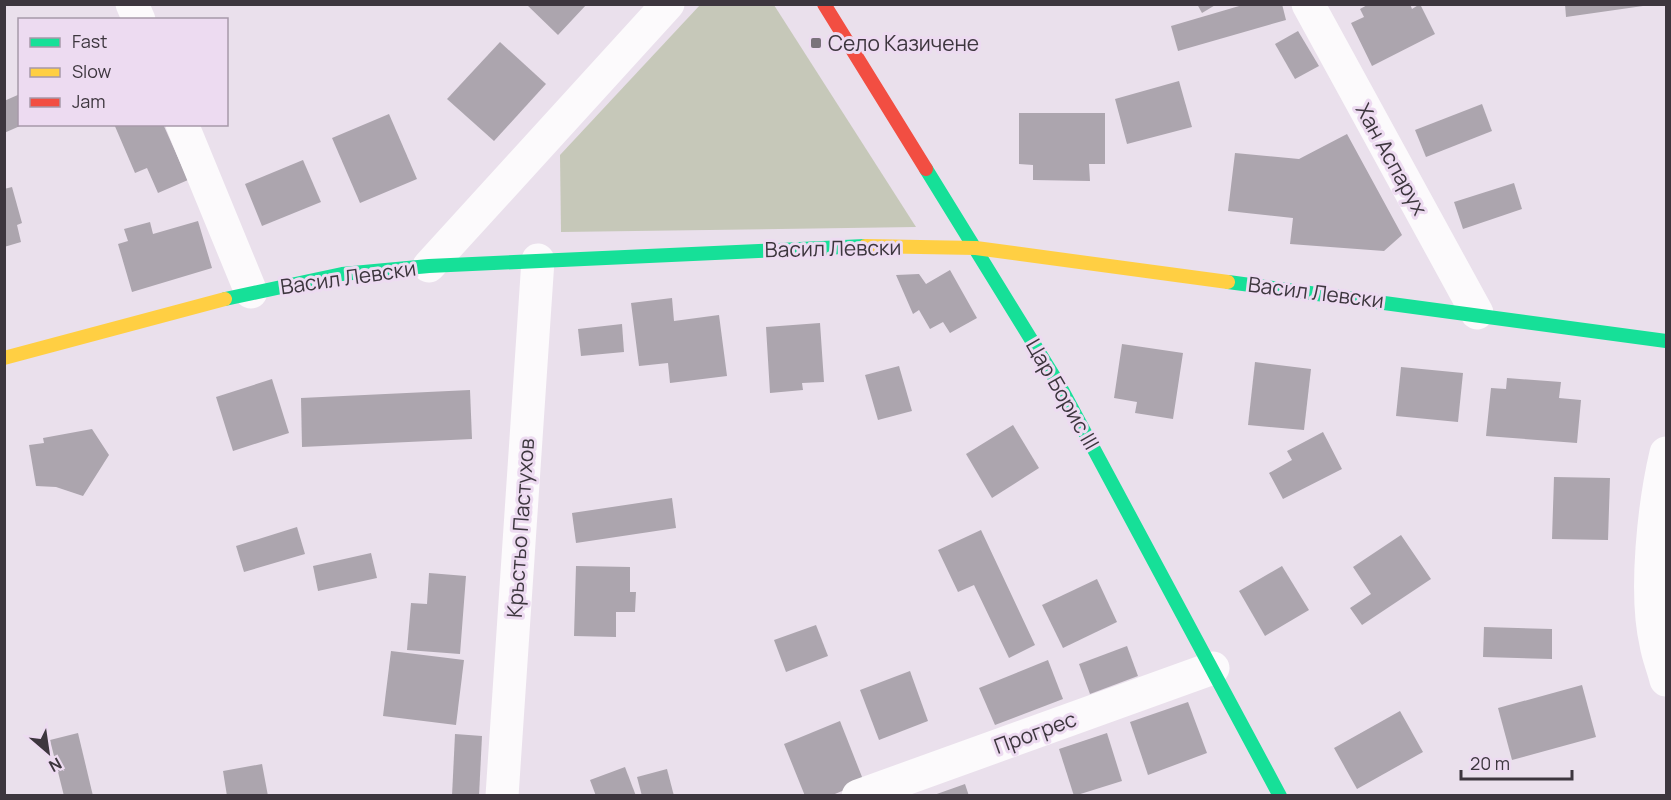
<svg xmlns="http://www.w3.org/2000/svg" width="1671" height="800" viewBox="0 0 1671 800" font-family="Manrope,sans-serif">
<style>
.green{fill:#c6c8b9}
.building{fill:#aca5ae}
.lines{fill:none;stroke-linecap:round;stroke-linejoin:round}
.street{stroke:#fcfafc;stroke-width:33}
.fast{stroke:#16e098;stroke-width:14}
.slow{stroke:#ffcf43;stroke-width:14}
.jam{stroke:#f24e42;stroke-width:14}
.poi-dot{fill:#7a727b;stroke:#eddbf1;stroke-width:2}
.labels{text-anchor:middle;dominant-baseline:central;stroke-width:6;stroke-linejoin:round;paint-order:stroke}
.poi-label{font-size:21px;fill:#3d363e;stroke:#eddbf1;text-anchor:start}
.street-label{font-size:21px;fill:#3d363e;stroke:#eddbf1}
</style>
<rect width="100%" height="100%" fill="#eae0ec"/>
<!-- green -->
<path class="green" d="M700,5H774L916,227L561,232L560,155Z"/>
<!-- building -->
<g class="building">
<path d="M526,4H587L558,35Z"/>
<path d="M1197,4H1217L1202,13Z"/>
<path d="M1246,4H1282L1286,20L1178,51L1171,26Z"/>
<path d="M1369,4H1410L1412,9L1420,4L1435,34L1372,66L1351,23L1364,17L1360,9Z"/>
<path d="M1565,4H1643V6L1566,17Z"/>
<path d="M1298,31L1319,66L1295,79L1275,44Z"/>
<path d="M500,42L546,84L494,141L447,99Z"/>
<path d="M1179,81L1192,127L1127,144L1115,99Z"/>
<path d="M20,94V126L4,133V101Z"/>
<path d="M1482,104L1492,131L1426,157L1415,130Z"/>
<path d="M1019,113H1105V164H1089L1090,181L1033,180V165L1019,164Z"/>
<path d="M389,114L417,179L360,203L332,138Z"/>
<path d="M114,124H163L188,180L158,193L147,168L135,173Z"/>
<path d="M1347,134L1402,235L1384,251L1290,244L1293,218L1228,211L1235,153L1299,159Z"/>
<path d="M303,160L321,202L262,226L245,184Z"/>
<path d="M1514,183L1522,209L1463,229L1454,202Z"/>
<path d="M12,187L22,223L17,225L21,242L4,247V189Z"/>
<path d="M198,221L212,268L132,292L118,244L128,241L124,229L150,222L153,234Z"/>
<path d="M950,270L977,318L950,333L943,322L930,329L919,310L913,314L896,275L919,274L926,284Z"/>
<path d="M672,298L674,321L719,315L727,376L670,383L668,363L639,366L631,303Z"/>
<path d="M820,323L824,382L802,383L803,390L770,393L766,327Z"/>
<path d="M622,324L624,352L581,356L578,329Z"/>
<path d="M1122,344L1183,353L1173,419L1135,413L1137,402L1114,398Z"/>
<path d="M1255,362L1311,369L1304,430L1248,425Z"/>
<path d="M899,366L912,411L878,420L865,375Z"/>
<path d="M1401,367L1463,373L1458,422L1396,416Z"/>
<path d="M1507,378L1561,382L1559,398L1581,400L1577,443L1486,436L1491,388L1506,389Z"/>
<path d="M272,379L289,433L233,451L216,397Z"/>
<path d="M470,390L472,439L302,447L301,398Z"/>
<path d="M1013,425L1039,468L992,498L966,454Z"/>
<path d="M92,429L109,455L83,496L56,487L36,486L29,445L44,443L43,438Z"/>
<path d="M1323,432L1342,469L1283,499L1269,473L1292,460L1287,451Z"/>
<path d="M1554,477L1610,478L1608,540L1552,539Z"/>
<path d="M672,498L676,528L576,543L572,513Z"/>
<path d="M297,527L305,554L244,572L236,546Z"/>
<path d="M981,530L1035,645L1009,658L974,585L958,592L938,550Z"/>
<path d="M1401,535L1431,579L1362,625L1350,608L1371,594L1353,567Z"/>
<path d="M371,553L377,578L318,591L313,566Z"/>
<path d="M576,566L630,567V592H636L635,612H616V637L574,636Z"/>
<path d="M1282,566L1309,610L1265,636L1239,591Z"/>
<path d="M429,573L466,576L460,654L407,650L411,603L427,604Z"/>
<path d="M1097,579L1117,622L1063,648L1042,605Z"/>
<path d="M816,625L828,656L786,672L774,640Z"/>
<path d="M1484,627L1552,629V659L1483,657Z"/>
<path d="M1127,646L1138,676L1090,694L1079,664Z"/>
<path d="M391,651L464,660L456,725L383,716Z"/>
<path d="M1048,660L1063,699L995,725L979,688Z"/>
<path d="M910,671L928,721L879,740L860,690Z"/>
<path d="M1582,685L1596,737L1512,760L1498,708Z"/>
<path d="M1188,702L1207,753L1148,775L1130,722Z"/>
<path d="M1400,711L1423,752L1357,789L1334,748Z"/>
<path d="M840,721L864,782L830,796H805L784,744Z"/>
<path d="M78,733L93,796H64L50,740Z"/>
<path d="M1107,733L1122,781L1074,796L1059,749Z"/>
<path d="M455,734L482,736L479,796H452Z"/>
<path d="M262,764L268,796H227L223,771Z"/>
<path d="M625,767L636,796H596L590,780Z"/>
<path d="M667,769L674,796H642L637,777Z"/>
<path d="M965,784L969,796H934V795Z"/>
</g>
<g class="lines">
<!-- street -->
<g class="street">
<path d="M132,4L139,20"/>
<path d="M1308,4L1477,313"/>
<path d="M182,124L251,292"/>
<path d="M429,266L668,4"/>
<path d="M1666,453C1654,504 1644,593 1656,644C1658,656 1663,668 1666,680"/>
<path d="M502,796L538,260"/>
<path d="M858,796L1213,668"/>
</g>
<!-- fast -->
<g class="fast">
<path d="M926,169L1061,388L1280,796"/>
<path d="M1228,282L1666,341"/>
<path d="M225,299L342,274L429,266L865,246"/>
</g>
<!-- slow -->
<g class="slow">
<path d="M865,246L976,248L1228,282"/>
<path d="M4,358L225,299"/>
</g>
<!-- jam -->
<path class="jam" d="M824,4L926,169"/>
</g>
<!-- markers -->
<rect class="poi-dot" x="810" y="37" width="12" height="12" rx="3"/>
<g class="labels">
<!-- poi labels -->
<g class="poi-label">
<text x="828" y="43">Село Казичене</text>
</g>
<!-- street labels -->
<g class="street-label">
<text transform="translate(1392 159) rotate(61)">Хан Аспарух</text>
<text transform="translate(833 248) rotate(-1)">Васил Левски</text>
<text transform="translate(348 277) rotate(-8)">Васил Левски</text>
<text transform="translate(1316 292) rotate(7)">Васил Левски</text>
<text transform="translate(1063 394) rotate(60)">Цар Борис III</text>
<text transform="translate(520 528) rotate(-86)">Кръстьо Пастухов</text>
<text transform="translate(1035 732) rotate(-20)">Прогрес</text>
</g>
</g>
<!-- border -->
<rect width="1671" height="800" fill="none" stroke="#3d363e" stroke-width="12"/>
<!-- legend -->
<rect x="18" y="18" width="210" height="108" fill="#eddbf1" stroke="#a799a9" stroke-width="1.5"/>
<rect x="30" y="38" width="30" height="9" fill="#16e098" stroke="#a799a9" stroke-width="1.5"/>
<text x="72" y="48" font-size="18" fill="#3d363e">Fast</text>
<rect x="30" y="68" width="30" height="9" fill="#ffcf43" stroke="#a799a9" stroke-width="1.5"/>
<text x="72" y="78" font-size="18" fill="#3d363e">Slow</text>
<rect x="30" y="98" width="30" height="9" fill="#f24e42" stroke="#a799a9" stroke-width="1.5"/>
<text x="72" y="108" font-size="18" fill="#3d363e">Jam</text>
<!-- north arrow -->
<g transform="translate(48 752) rotate(151)" stroke="#eddbf1" stroke-width="4.5" paint-order="stroke">
<path d="M0-4.5L10 22L0 15L-10 22Z" fill="#3d363e"/>
<text y="-9" font-size="16" font-weight="bold" text-anchor="middle" fill="#3d363e">N</text>
</g>
<!-- scale -->
<path d="M1461 770v9h111v-9" fill="none" stroke="#3d363e" stroke-width="3"/>
<text x="1470" y="770" font-size="18" fill="#3d363e" stroke="#eddbf1" stroke-width="4.5" paint-order="stroke">20 m</text>
</svg>
